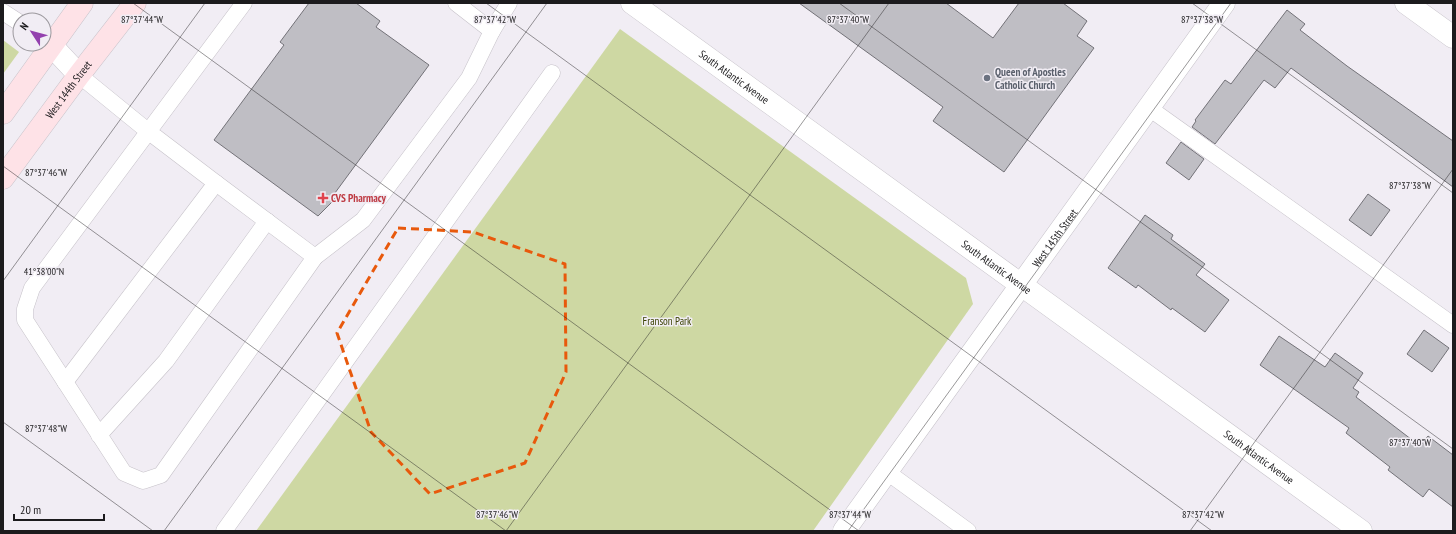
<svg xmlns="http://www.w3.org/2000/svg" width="1456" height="534" viewBox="0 0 1456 534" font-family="'PT Sans Narrow',sans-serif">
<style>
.green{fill:#ced8a3}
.building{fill:#bfbec4;stroke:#737278}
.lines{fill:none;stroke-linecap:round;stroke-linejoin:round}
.lane-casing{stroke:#c6c2c9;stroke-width:17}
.street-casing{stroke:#c6c2c9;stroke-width:23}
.secondary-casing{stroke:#c6c2c9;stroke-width:23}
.lane{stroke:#fff;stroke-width:16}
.street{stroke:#fff;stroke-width:22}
.secondary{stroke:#fee2e7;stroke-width:22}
.marked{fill:none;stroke:#e8590c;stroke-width:3;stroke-dasharray:8 5;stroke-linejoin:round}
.ticks{fill:none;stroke:#1c1b1d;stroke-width:1;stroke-opacity:0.45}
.worship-dot{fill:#6b7280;stroke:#f1edf4;stroke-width:1.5}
.health-dot{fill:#e0444e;stroke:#f1edf4;stroke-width:1.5}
.labels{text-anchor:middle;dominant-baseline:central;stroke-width:3;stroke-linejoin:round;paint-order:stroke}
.worship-label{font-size:11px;font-weight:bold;fill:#5b616d;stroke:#f1edf4;text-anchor:start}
.street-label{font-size:11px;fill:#1c1b1d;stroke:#f1edf4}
.health-label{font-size:11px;font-weight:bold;fill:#be3a42;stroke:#f1edf4;text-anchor:start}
.park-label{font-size:11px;fill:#3a4100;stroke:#f1edf4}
.ticks-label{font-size:10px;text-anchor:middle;fill:#1c1b1d;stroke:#f1edf4;stroke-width:3;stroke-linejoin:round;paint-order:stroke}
</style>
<rect width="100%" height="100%" fill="#f1edf4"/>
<!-- green -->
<g class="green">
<path d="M620,29L966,278L973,304L813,531H256Z"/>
<path d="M3,40L19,52L3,74Z"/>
</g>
<!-- building -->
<g class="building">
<path d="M309,3H356L380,21L376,27L429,65L332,197L335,199L318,216L214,140L284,45L280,42Z"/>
<path d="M799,3H946L993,38L1019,3H1063L1087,21L1077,36L1094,48L1004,172L933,121L943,107Z"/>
<path d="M1287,10L1305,24L1300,30L1347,66L1453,141V187L1291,68L1275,88L1264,80L1215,144L1192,127L1196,121L1195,120L1225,80L1231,84Z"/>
<path d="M1181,142L1204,159L1189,180L1166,163Z"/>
<path d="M1368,194L1390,210L1371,236L1349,220Z"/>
<path d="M1145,215L1173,235L1171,239L1205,264L1196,275L1229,300L1205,332L1172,308L1171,310L1138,285L1136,288L1108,268Z"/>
<path d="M1424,330L1449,348L1432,372L1407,354Z"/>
<path d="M1279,336L1325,367L1335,353L1363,373L1353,388L1359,392L1356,397L1420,446L1428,436L1453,455V507L1429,489L1423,497L1388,470L1390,467L1346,433L1349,428L1260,365Z"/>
</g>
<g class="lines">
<!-- lane casing -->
<g class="lane-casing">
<g id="lane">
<path d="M456,3L492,31L509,3"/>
<path d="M3,12L20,23"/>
<path d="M79,75L149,132L216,183L315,257L161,475L143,481L124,473L25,320V309L32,288L244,3"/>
<path d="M1149,108L1453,325"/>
<path d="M315,257L363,220L469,78L492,31"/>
<path d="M65,382L216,183"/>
<path d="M99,435L166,361L267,221"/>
<path d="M887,472L968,531"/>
<path d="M224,531L552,73"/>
</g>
</g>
<!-- street casing -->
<g class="street-casing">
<g id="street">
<path id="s1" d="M632,3L1361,531"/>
<path d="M1406,3L1453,37"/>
<path d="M51,45L79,75"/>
<path id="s2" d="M844,531L1224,3"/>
</g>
</g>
<!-- secondary casing -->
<g class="secondary-casing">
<g id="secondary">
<path d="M3,113L82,3"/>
<path id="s3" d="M3,178L79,75L135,3"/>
</g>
</g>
<!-- lane -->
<use href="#lane" class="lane"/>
<!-- street -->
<use href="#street" class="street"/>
<!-- secondary -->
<use href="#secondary" class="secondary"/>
</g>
<!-- marked area -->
<path class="marked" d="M398,228L473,232L565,264L566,372L525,463L430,494L371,432L337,333Z"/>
<!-- ticks -->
<path class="ticks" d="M133,3L859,531M486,3L1212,531M839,3L1453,449M1192,3L1453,193M3,166L506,531M3,281L205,3M3,422L153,531M164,531L547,3M506,531L889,3M848,531L1231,3M1190,531L1453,169"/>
<!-- markers -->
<circle class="worship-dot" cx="987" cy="78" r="4"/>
<path class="health-dot" d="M321 192h4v4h4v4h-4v4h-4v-4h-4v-4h4z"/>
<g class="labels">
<!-- worship labels -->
<g class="worship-label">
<text x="995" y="72">Queen of Apostles<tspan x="995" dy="13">Catholic Church</tspan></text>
</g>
<!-- street labels -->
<g class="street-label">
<text stroke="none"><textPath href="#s1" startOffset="126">South Atlantic Avenue</textPath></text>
<text stroke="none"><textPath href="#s3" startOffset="110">West 144th Street</textPath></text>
<text stroke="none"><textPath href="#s2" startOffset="361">West 145th Street</textPath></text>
<text stroke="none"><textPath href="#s1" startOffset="450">South Atlantic Avenue</textPath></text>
<text stroke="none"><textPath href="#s1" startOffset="774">South Atlantic Avenue</textPath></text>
</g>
<!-- health labels -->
<g class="health-label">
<text x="331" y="198">CVS Pharmacy</text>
</g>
<!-- park labels -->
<g class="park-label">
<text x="667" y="321">Franson Park</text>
</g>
</g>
<g class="ticks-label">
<text x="495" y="23">87°37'42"W</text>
<text x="1202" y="23">87°37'38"W</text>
<text x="142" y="23">87°37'44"W</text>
<text x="848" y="23">87°37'40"W</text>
<text x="46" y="176">87°37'46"W</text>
<text x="1410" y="189">87°37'38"W</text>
<text x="44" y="275">41°38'00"N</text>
<text x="46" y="432">87°37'48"W</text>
<text x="1410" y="446">87°37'40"W</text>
<text x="497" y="518">87°37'46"W</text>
<text x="850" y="518">87°37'44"W</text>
<text x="1203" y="518">87°37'42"W</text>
</g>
<!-- border -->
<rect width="1456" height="534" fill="none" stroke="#1c1b1d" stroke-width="8"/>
<!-- north arrow -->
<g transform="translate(32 32) rotate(306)"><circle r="19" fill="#f1edf4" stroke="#9c999e"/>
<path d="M0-3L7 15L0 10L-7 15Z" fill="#9340ae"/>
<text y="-6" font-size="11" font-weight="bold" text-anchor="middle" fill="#1c1b1d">N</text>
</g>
<!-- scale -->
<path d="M14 514v6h90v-6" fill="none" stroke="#1c1b1d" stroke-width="2"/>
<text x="20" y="514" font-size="12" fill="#1c1b1d" stroke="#f1edf4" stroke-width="3" paint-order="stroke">20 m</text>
</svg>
